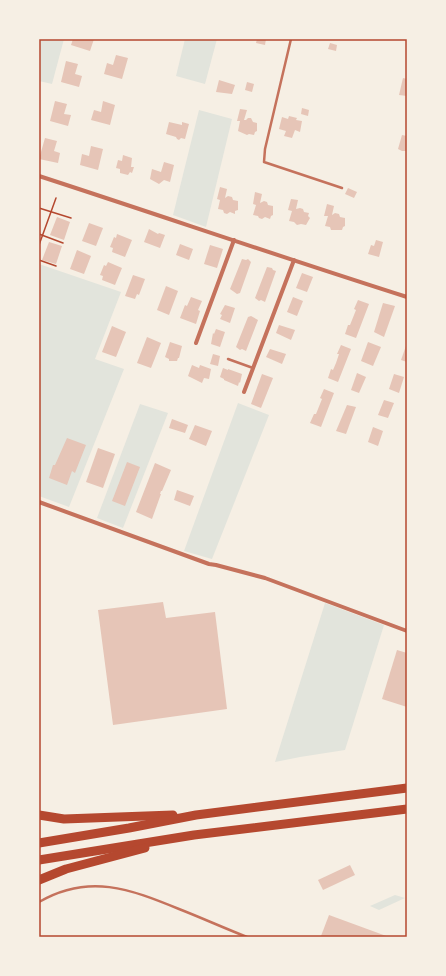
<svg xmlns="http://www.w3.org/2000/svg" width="446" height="976" viewBox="0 0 446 976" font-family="Cabin,sans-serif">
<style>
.green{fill:#e2e4dc}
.building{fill:#e6c5b7}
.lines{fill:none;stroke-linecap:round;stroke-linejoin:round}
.path{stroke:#b5482f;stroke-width:1.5}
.service{stroke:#c5725c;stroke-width:2.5}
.minor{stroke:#c5725c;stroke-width:4}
.motorway{stroke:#b5482f;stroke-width:9}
.neatline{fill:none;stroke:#b5482f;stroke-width:1.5}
</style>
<rect width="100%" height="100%" fill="#f6efe4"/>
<!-- green -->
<g class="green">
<path d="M39,39H64L52,84L39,81Z"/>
<path d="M185,39H217L205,84L176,76Z"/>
<path d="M199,110L232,119L206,227L173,215Z"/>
<path d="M39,264L121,292L95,359L124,369L69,507L39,496Z"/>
<path d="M238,403L269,415L212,559L184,551Z"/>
<path d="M140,404L168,413L123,528L97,518Z"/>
<path d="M325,603L384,625L345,750L300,757L275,762Z"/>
<path d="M395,895L405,898L379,910L370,906Z"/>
</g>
<!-- building -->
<g class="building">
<path d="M73,39H94L90,51L71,45Z"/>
<path d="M257,39H266L265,45L256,43Z"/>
<path d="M330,43L337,45L336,51L328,49Z"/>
<path d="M116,55L128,58L122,79L104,74L107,63L113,65Z"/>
<path d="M66,61L78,64L75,74L82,76L79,87L61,82Z"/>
<path d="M403,78L407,79V96L399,95Z"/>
<path d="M219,80L235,85L232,94L216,92Z"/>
<path d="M247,82L254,84L252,92L245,90Z"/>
<path d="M55,101L67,104L64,114L71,115L68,126L50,121Z"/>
<path d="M103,101L115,105L110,125L91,120L94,110L101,112Z"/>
<path d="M302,108L309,110L308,116L301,114Z"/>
<path d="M240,109L247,110L244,120H246L248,118H251L253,122L257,123V131L255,132L254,135L249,134L247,135L238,131L240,121H237Z"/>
<path d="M289,116L297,118L296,120L302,121L300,132L295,130L292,138L284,136L286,131L279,129L282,117L288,119Z"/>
<path d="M169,122L182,125V122L189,124L185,139L181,138L179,140L177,139L176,137L166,134Z"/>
<path d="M402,135L407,136V151H402L398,149Z"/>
<path d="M45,138L57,141L54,151L60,153L58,163L39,159Z"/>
<path d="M91,146L103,149L98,170L80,165L82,154L89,156Z"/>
<path d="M123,155L132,158L131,167H134L132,173L130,172L128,175L120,173V169L116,168L118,160L122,161Z"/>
<path d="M164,162L174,165L170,182L164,180L159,184L150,179L152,169L161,172Z"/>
<path d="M220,187L227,189L225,198L228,196L232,197L233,200L238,201V210L235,211V214L230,212L227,214L224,213L223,210L218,209L220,200L217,199Z"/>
<path d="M348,188L357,192L354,198L345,194Z"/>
<path d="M255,192L262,194L260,203L264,201L267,202L268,205L273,206V215L271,216L270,219L265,217L262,219L259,218L258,216L253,215L256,205L253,204Z"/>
<path d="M291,199L298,200L296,209L300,208L303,209L304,212L309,213L308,216L310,218L306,225L301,224L297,225L294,222L289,221L292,211L288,210Z"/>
<path d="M327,204L334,206L332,215L335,213L339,214L340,217L345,218V226L343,227L342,230H331L330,227L325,226L328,216H324Z"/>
<path d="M57,217L70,222L64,240L50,235Z"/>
<path d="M89,223L103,228L96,246L82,241Z"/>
<path d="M149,229L158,234L159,233L165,235L160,248L144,242Z"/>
<path d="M117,234L132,240L125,257L112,252L113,248L110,247L114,237L116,238Z"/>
<path d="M376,240L383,242L379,257L368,254L371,245L374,246Z"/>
<path d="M49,242L62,246L56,264L42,260Z"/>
<path d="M180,244L193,249L189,260L176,255Z"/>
<path d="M210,245L223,249L217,268L204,264Z"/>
<path d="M77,250L91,256L84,274L70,269Z"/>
<path d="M242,259L246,260L248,259L251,262L240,293L237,294L230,289Z"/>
<path d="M108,262L122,268L115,285L102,280L103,276L100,275L104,265L106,266Z"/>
<path d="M267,267L272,268L273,270L276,271L265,302L261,300L259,301L255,298Z"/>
<path d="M302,273L313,277L307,292L296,288Z"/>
<path d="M133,275L145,279L139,295L137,294L135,299L125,296Z"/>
<path d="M166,286L178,291L169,315L157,310Z"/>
<path d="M191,297L202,301L198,310L200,311L196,324L180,318L185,305L187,306Z"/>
<path d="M293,297L303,301L297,316L287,312Z"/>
<path d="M358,300L369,304L356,338L345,334L348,325H350L356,310L354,309Z"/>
<path d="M383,303L395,306L384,337L374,332Z"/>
<path d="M225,305L235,308L230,323L220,319L222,315L220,314Z"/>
<path d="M251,316L258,320L246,351L242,349L240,350L236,347L248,317Z"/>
<path d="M279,325L295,330L291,340L276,333Z"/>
<path d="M112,326L126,332L116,357L102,352Z"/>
<path d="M216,329L225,332L220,347L211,344L213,333L214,334Z"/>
<path d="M147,337L161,343L151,368L137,363Z"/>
<path d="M170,342L182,346L179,358H178L177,361H169V359L165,357Z"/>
<path d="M368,342L381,347L373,366L361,361Z"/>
<path d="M407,343V362L401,360Z"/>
<path d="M341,345L351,349L338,382L328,378L331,369L333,370L336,363L339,354H337Z"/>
<path d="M270,349L286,354L282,364L266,357Z"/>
<path d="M213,354L220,356L218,366L210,364Z"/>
<path d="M192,365L199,368L200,365L211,369L209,379L204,378L202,383L188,376Z"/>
<path d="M223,368L228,370V369L242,374L240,383L239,382L238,386L224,380V379L220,377Z"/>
<path d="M357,373L366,377L359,393L351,390Z"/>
<path d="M262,374L273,378L261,408L251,404Z"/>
<path d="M394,374L404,377L399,393L389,389Z"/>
<path d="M324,389L334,393L321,427L310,423L314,414H316L322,399L320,398Z"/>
<path d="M384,400L394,403L388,418L378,415Z"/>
<path d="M347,405L356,407L346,434L336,431Z"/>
<path d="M172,419L188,425L185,433L169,428Z"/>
<path d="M195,425L212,431L206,446L189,439Z"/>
<path d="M373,427L383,431L378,446L368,442Z"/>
<path d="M67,438L86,445L75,473L72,471L67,485L49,478L53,465H55Z"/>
<path d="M98,448L115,454L103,488L86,482Z"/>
<path d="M127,462L140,467L125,506L112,501Z"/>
<path d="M155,463L171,470L162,491H161L160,494H161L152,519L136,512Z"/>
<path d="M177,490L194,496L190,506L174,500Z"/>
<path d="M163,602L166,618L215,612L227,709L113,725L98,610Z"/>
<path d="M397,650L407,653V707L382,699Z"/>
<path d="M350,865L355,875L323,890L318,880Z"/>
<path d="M329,915L389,937L321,936Z"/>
</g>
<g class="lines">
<!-- path -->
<g class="path">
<path d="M39,208L71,218"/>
<path d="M39,234L63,243"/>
<path d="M39,245L56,198"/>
<path d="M39,260L56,266"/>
</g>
<!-- service -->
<g class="service">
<path d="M291,39L265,149L264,162L342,188"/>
<path d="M228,359L253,368"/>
<path d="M39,902C89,873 130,889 179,909C202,918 224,928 247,937"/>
</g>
<!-- minor -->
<g class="minor">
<path d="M39,176C162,216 284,258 407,297"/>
<path d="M196,343L234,240"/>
<path d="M244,392L294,260"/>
<path d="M39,502L209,564L216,565L265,578L407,631"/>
</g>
<!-- motorway -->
<g class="motorway">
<path d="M39,815L64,819L173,815"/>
<path d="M39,843L129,828L196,815L407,788"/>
<path d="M39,860L194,835L407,809"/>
<path d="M39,880L66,869L145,848"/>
</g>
</g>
<!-- border -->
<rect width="446" height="976" fill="none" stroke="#f6efe4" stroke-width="80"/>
<rect x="40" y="40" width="366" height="896" class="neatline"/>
</svg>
